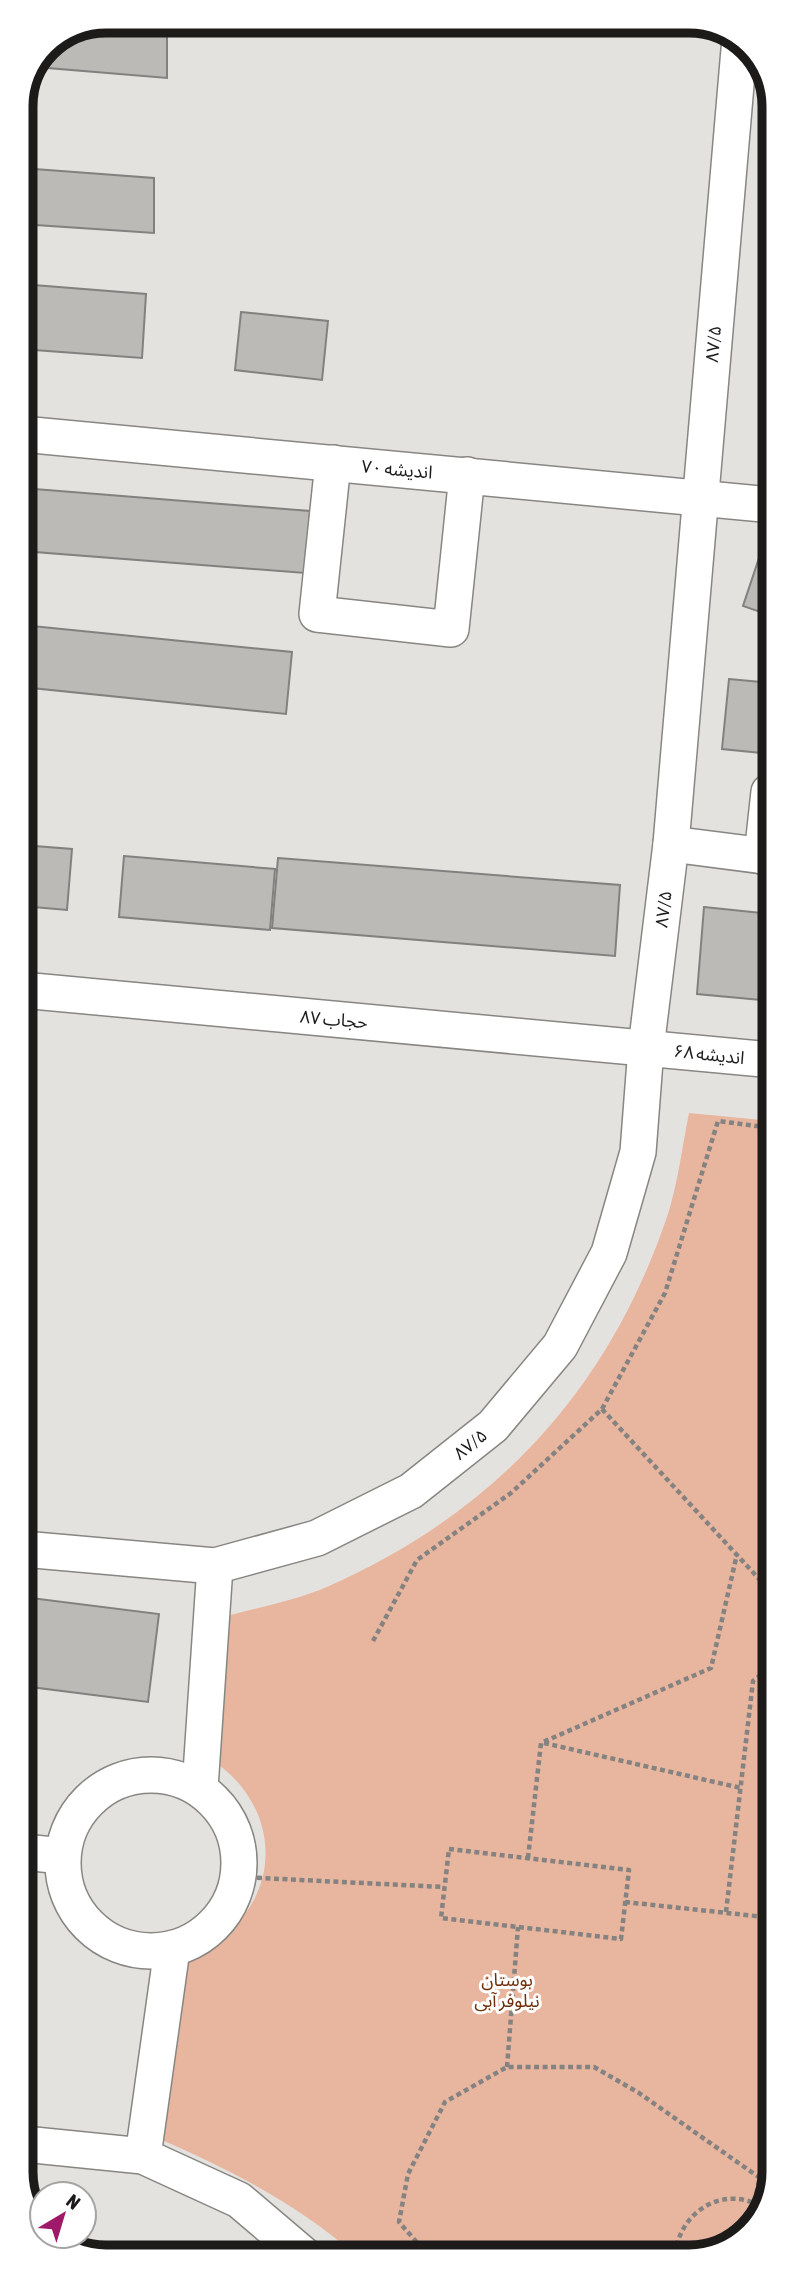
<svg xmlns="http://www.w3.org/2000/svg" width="795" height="2278" viewBox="0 0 795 2278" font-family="'Asap Condensed','Noto Sans Arabic',sans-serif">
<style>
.green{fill:#e8b59e}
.building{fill:#bcbab7;stroke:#83817f;stroke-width:2}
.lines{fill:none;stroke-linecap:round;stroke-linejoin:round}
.minor-casing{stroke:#888683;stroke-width:38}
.path{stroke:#858381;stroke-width:4.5;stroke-dasharray:5 3.5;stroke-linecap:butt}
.minor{stroke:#fff;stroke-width:35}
.labels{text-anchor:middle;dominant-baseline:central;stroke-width:6;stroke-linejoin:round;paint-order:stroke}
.street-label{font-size:18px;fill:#1c1b1a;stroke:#fff}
.park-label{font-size:18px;fill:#702f0a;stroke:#fff}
.rim{fill:none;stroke:#1c1b1a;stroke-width:9}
</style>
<rect width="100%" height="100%" fill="#e4e2df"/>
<!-- green -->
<path class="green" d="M689,1113L772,1121L774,2172L757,2223L711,2254L357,2256C299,2205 233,2171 162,2140L185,1954C281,1924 294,1812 209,1758L227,1616C260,1607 298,1600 329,1586C496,1512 608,1390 667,1217C678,1184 682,1147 689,1113Z"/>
<!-- building -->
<g class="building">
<path d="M106,21H167V78L36,67L46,46Z"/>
<path d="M21,168L154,178V233L21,224Z"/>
<path d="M21,284L146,294L142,358L21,349Z"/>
<path d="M241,312L328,321L322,380L235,370Z"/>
<path d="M767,411H771L772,470H769Z"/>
<path d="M22,488L310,511L305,573L22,551Z"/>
<path d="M763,546L772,549V616L743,606Z"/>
<path d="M22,625L292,652L286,714L22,687Z"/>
<path d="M729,679L772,683V754L722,749Z"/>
<path d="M22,845L72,849L67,910L22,906Z"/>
<path d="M124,856L275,869L270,930L119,917Z"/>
<path d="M278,858L620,885L615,956L272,928Z"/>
<path d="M704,907L772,914V1001L697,994Z"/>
<path d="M23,1597L159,1614L148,1702L23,1686Z"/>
</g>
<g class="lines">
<!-- minor casing -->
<g class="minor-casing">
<g id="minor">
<path d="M22,434L772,505"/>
<path d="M333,463L317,614L451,629L467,475"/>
<path d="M671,844L772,857"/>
<path d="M762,856L769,792H772"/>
<path d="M22,990L772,1060"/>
<path d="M23,1549L215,1566L317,1538L411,1491L493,1426L560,1346L609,1253L638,1152L646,1048L671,844L740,38"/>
<circle cx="151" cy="1863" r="88"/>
<path d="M200,1788L215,1566"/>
<path d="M24,1852L62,1856"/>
<path d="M24,2144L143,2156L239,2200L305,2256"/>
<path d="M143,2156L172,1949"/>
</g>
</g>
<!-- path -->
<g class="path">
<path d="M602,1409L773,1594"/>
<path d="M373,1641L417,1560L511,1493L602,1409L665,1293L718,1121L772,1128"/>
<path d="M544,1743L741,1788"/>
<path d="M449,1849L629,1870L621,1939L441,1918Z"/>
<path d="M528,1858L541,1743L711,1668L737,1554"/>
<path d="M240,1877L444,1887"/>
<path d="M625,1902L774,1918"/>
<path d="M726,1912L753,1681L773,1665"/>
<path d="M507,2067L518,1927"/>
<path d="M754,2202L760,2178"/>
<path d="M675,2254C680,2212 723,2184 762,2207"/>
<path d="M428,2255L399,2222L408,2174L445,2102L507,2067H594L639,2093L760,2178L771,2180"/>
</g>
<!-- minor -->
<use href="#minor" class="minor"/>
</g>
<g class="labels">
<!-- street labels -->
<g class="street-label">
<text transform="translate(713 344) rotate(-85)">۸۷/۵</text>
<text transform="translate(397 469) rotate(5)">اندیشه ۷۰</text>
<text transform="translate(663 909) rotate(-83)">۸۷/۵</text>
<text transform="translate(334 1019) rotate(5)">حجاب ۸۷</text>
<text transform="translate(709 1054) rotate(6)">اندیشه ۶۸</text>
<text transform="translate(470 1444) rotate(-39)">۸۷/۵</text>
</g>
<!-- park labels -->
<g class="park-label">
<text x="507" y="1979">بوستان<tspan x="507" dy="21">نیلوفر آبی</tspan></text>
</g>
</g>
<!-- crop -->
<path d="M0 0H795V2278H0ZM106 33H689A73 73 0 0 1 762 106V2172A73 73 0 0 1 689 2245H106A73 73 0 0 1 33 2172V106A73 73 0 0 1 106 33Z" fill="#fff" fill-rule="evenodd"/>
<path class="rim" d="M106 33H689A73 73 0 0 1 762 106V2172A73 73 0 0 1 689 2245H106A73 73 0 0 1 33 2172V106A73 73 0 0 1 106 33Z"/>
<!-- north arrow -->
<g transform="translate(63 2215) rotate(38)"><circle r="33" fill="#ffffff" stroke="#a4a4a3" stroke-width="2"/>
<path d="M0-5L12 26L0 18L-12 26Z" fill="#9f1969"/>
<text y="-10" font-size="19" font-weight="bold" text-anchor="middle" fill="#1c1b1a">N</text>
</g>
</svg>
